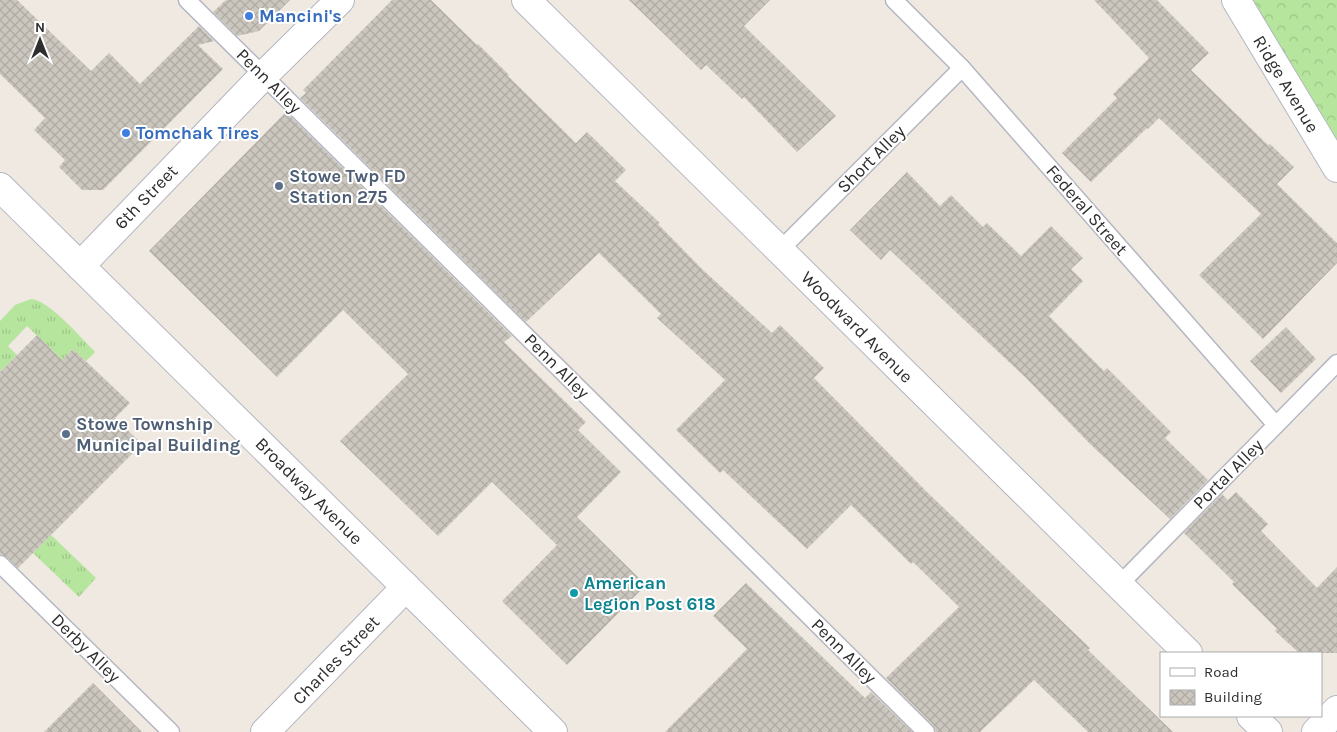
<svg xmlns="http://www.w3.org/2000/svg" width="1337" height="732" viewBox="0 0 1337 732" font-family="Karla,sans-serif">
<style>
.grass{fill:url(#grass-tufts)}
.forest{fill:url(#forest-crowns)}
.building{fill:url(#building-cross-hatch)}
.lines{fill:none;stroke-linecap:round;stroke-linejoin:round}
.lane-casing{stroke:#b4b7c1;stroke-width:19}
.street-casing{stroke:#b4b7c1;stroke-width:30}
.secondary-casing{stroke:#b4b7c1;stroke-width:30}
.lane{stroke:#fff;stroke-width:16}
.street{stroke:#fff;stroke-width:28}
.secondary{stroke:#fff;stroke-width:28}
.shop-dot{fill:#3f7fe0;stroke:#fff;stroke-width:2}
.service-dot{fill:#5c6f8a;stroke:#fff;stroke-width:2}
.culture-dot{fill:#0f9aa8;stroke:#fff;stroke-width:2}
.labels{text-anchor:middle;dominant-baseline:central;stroke-width:4;stroke-linejoin:round;paint-order:stroke}
.shop-label{font-size:18px;font-weight:bold;fill:#366cbe;stroke:#fff;text-anchor:start}
.street-label{font-size:18px;fill:#2e2e2e;stroke:#fff}
.service-label{font-size:18px;font-weight:bold;fill:#4e5e75;stroke:#fff;text-anchor:start}
.culture-label{font-size:18px;font-weight:bold;fill:#0d838f;stroke:#fff;text-anchor:start}
</style>
<defs>
<pattern id="grass-tufts" width="24" height="20" patternUnits="userSpaceOnUse" patternTransform="scale(1.25)"><rect width="24" height="20" fill="#b6e59e"/><path d="M3 7l-1-3M5 7V3M7 7l1-3M15 17l-1-3M17 17v-4M19 17l1-3" fill="none" stroke="#9dc588"/></pattern>
<pattern id="forest-crowns" width="20" height="18" patternUnits="userSpaceOnUse" patternTransform="scale(1.25)"><rect width="20" height="18" fill="#b6e59e"/><path d="M2 6a3 3 0 1 1 6 0M12 15a3 3 0 1 1 6 0" fill="none" stroke="#9dc588"/></pattern>
<pattern id="building-cross-hatch" width="8" height="8" patternUnits="userSpaceOnUse" patternTransform="scale(1.25)"><rect width="8" height="8" fill="#cbc7bf"/><path d="M0 0l8 8M0 8l8-8" fill="none" stroke="#afaba4"/></pattern>
</defs>
<rect width="100%" height="100%" fill="#efe9e1"/>
<!-- grass -->
<g class="grass">
<path d="M31,299C49,300 81,338 95,352L86,361L73,349L59,363L58,356L27,326L8,346L17,355L0,372V321L15,305Z"/>
<path d="M51,535L96,578L79,597L33,553Z"/>
</g>
<!-- forest -->
<path class="forest" d="M1239,0H1337V163Z"/>
<!-- building -->
<g class="building">
<path d="M0,0H17L91,71L109,53L140,84L199,26L214,41L198,45L223,69L103,190H82L59,167L65,160L34,130L45,118L0,74Z"/>
<path d="M226,0H290L259,31L237,36L213,12Z"/>
<path d="M392,0H431L477,45L478,44L509,75L508,76L576,143L587,132L626,170L615,181L660,223L658,224L703,270L772,333L780,325L824,368L814,378L928,493L1090,648L1088,650L1173,732H1088L1034,680L980,732H936L933,725L886,678L959,607L913,562L911,564L851,505L807,549L723,470L720,473L676,430L725,380L657,318L661,314L599,253L526,322L300,98L306,93L303,90Z"/>
<path d="M629,0H770L744,26L836,116L797,152L744,97L742,99L706,65L701,70Z"/>
<path d="M1094,0H1157L1209,53L1191,70L1268,145L1270,144L1294,167L1277,184L1337,243V263L1263,339L1199,275L1261,214L1159,118L1148,129L1147,128L1091,182L1062,153L1117,98L1113,94L1149,58Z"/>
<path d="M286,112L512,336L504,342L586,422L578,430L621,472L577,517L646,585L567,665L502,601L557,545L492,482L438,536L340,441L408,374L343,310L277,377L149,251Z"/>
<path d="M907,172L940,206L951,195L983,227L987,223L1021,256L1051,226L1083,258L1071,269L1083,281L1049,316L1104,371L1107,368L1171,432L1165,438L1208,480L1170,519L1090,444L1025,377L890,250L881,260L850,230Z"/>
<path d="M1286,327L1316,359L1281,393L1250,361Z"/>
<path d="M37,335L62,360L73,349L130,403L115,418L142,444L18,568L7,557L0,554V372Z"/>
<path d="M1236,492L1268,524L1261,531L1317,588L1337,567V653H1299L1275,631L1277,629L1232,584L1234,582L1184,533L1222,494L1228,500Z"/>
<path d="M746,583L865,698L871,692L912,732H665L747,649L713,616Z"/>
<path d="M93,683L142,732H44Z"/>
</g>
<g class="lines">
<!-- lane casing -->
<g class="lane-casing">
<g id="lane">
<path d="M187,0L926,732"/>
<path d="M894,0L962,68L1276,425"/>
<path d="M780,250L962,68"/>
<path d="M0,564L171,732"/>
<path d="M1119,585L1337,363"/>
</g>
</g>
<!-- street casing -->
<g class="street-casing">
<g id="street">
<path d="M526,0L1188,653"/>
<path d="M1236,0L1337,168"/>
<path d="M80,266L264,75L340,0"/>
<path d="M1251,716L1268,732"/>
<path d="M265,732L406,587"/>
<path d="M1316,732L1337,710"/>
</g>
</g>
<!-- secondary casing -->
<g class="secondary-casing">
<path id="secondary" d="M0,187L553,732"/>
</g>
<!-- lane -->
<use href="#lane" class="lane"/>
<!-- street -->
<use href="#street" class="street"/>
<!-- secondary -->
<use href="#secondary" class="secondary"/>
</g>
<!-- markers -->
<g class="shop-dot">
<circle cx="249" cy="16" r="5"/>
<circle cx="126" cy="133" r="5"/>
</g>
<g class="service-dot">
<circle cx="279" cy="186" r="5"/>
<circle cx="66" cy="434" r="5"/>
</g>
<circle class="culture-dot" cx="574" cy="593" r="5"/>
<g class="labels">
<!-- shop labels -->
<g class="shop-label">
<text x="259" y="16">Mancini's</text>
<text x="136" y="133">Tomchak Tires</text>
</g>
<!-- street labels -->
<g class="street-label">
<text transform="translate(269 81) rotate(45)">Penn Alley</text>
<text transform="translate(1286 84) rotate(59)">Ridge Avenue</text>
<text transform="translate(871 159) rotate(-45)">Short Alley</text>
<text transform="translate(146 197) rotate(-46)">6th Street</text>
<text transform="translate(1087 210) rotate(49)">Federal Street</text>
<text transform="translate(857 327) rotate(45)">Woodward Avenue</text>
<text transform="translate(557 366) rotate(45)">Penn Alley</text>
<text transform="translate(1228 474) rotate(-45)">Portal Alley</text>
<text transform="translate(309 491) rotate(45)">Broadway Avenue</text>
<text transform="translate(86 648) rotate(45)">Derby Alley</text>
<text transform="translate(844 651) rotate(45)">Penn Alley</text>
<text transform="translate(336 660) rotate(-46)">Charles Street</text>
</g>
<!-- service labels -->
<g class="service-label">
<text x="289" y="176">Stowe Twp FD<tspan x="289" dy="21">Station 275</tspan></text>
<text x="76" y="424">Stowe Township<tspan x="76" dy="21">Municipal Building</tspan></text>
</g>
<!-- culture labels -->
<g class="culture-label">
<text x="584" y="583">American<tspan x="584" dy="21">Legion Post 618</tspan></text>
</g>
</g>
<!-- legend -->
<rect x="1160" y="652" width="162" height="65" fill="#ffffff" stroke="#ababab"/>
<rect x="1170" y="668" width="25" height="8" fill="#ffffff" stroke="#ababab"/>
<text x="1204" y="677" font-size="15" fill="#2e2e2e">Road</text>
<rect x="1170" y="690" width="25" height="15" fill="url(#building-cross-hatch)" stroke="#ababab"/>
<text x="1204" y="702" font-size="15" fill="#2e2e2e">Building</text>
<!-- north arrow -->
<g transform="translate(40 40)" stroke="#ffffff" stroke-width="4" paint-order="stroke">
<path d="M0-4L9 19L0 12L-9 19Z" fill="#2e2e2e"/>
<text y="-8" font-size="14" font-weight="bold" text-anchor="middle" fill="#2e2e2e">N</text>
</g>
</svg>
